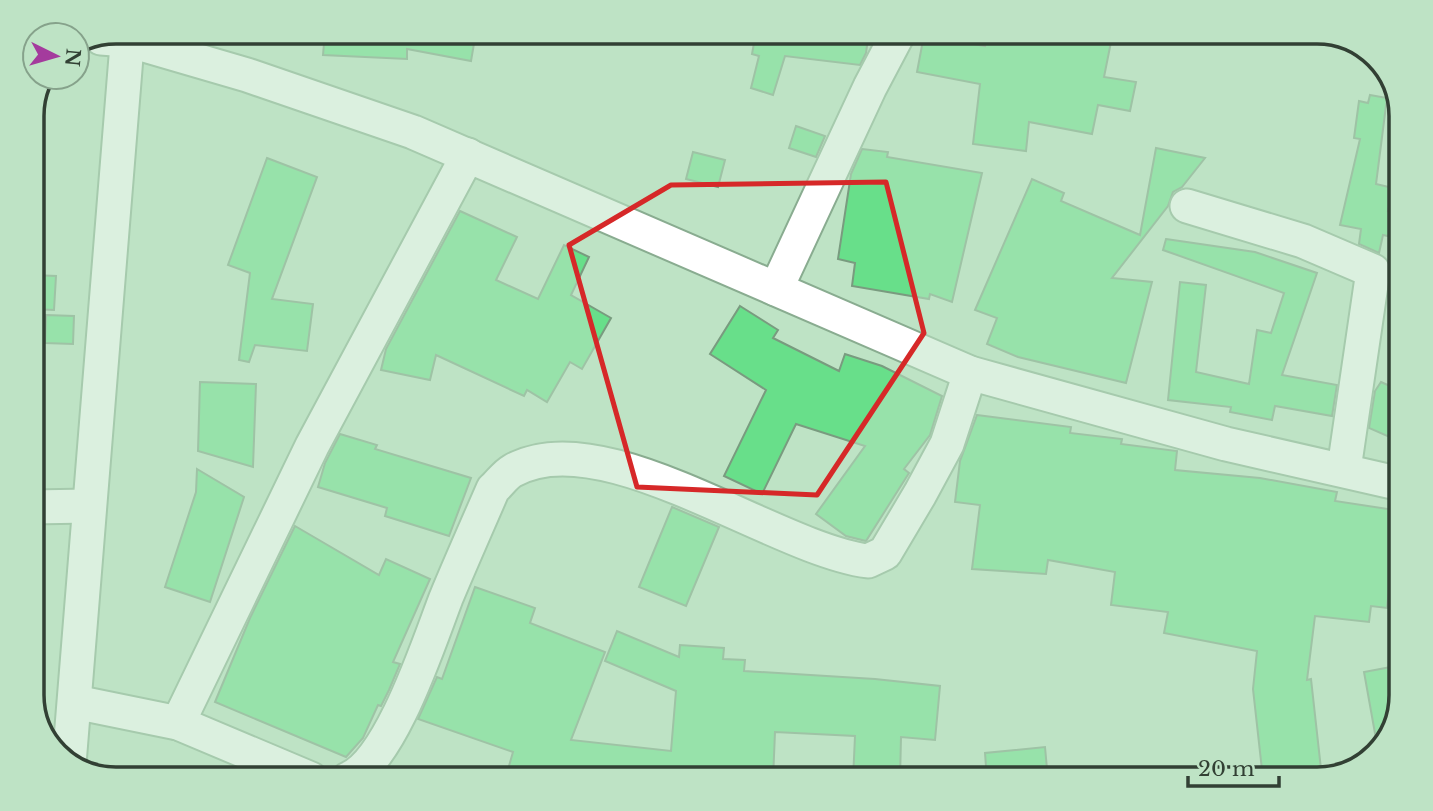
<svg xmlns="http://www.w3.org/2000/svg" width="1433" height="811" viewBox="0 0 1433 811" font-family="'Libre Baskerville',serif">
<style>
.building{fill:#68df8a;stroke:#799b7f;stroke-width:2}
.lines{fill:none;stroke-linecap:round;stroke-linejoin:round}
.minor-casing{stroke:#89ac90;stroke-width:37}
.minor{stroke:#fff;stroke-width:33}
.marked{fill:none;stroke:#d62828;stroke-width:5;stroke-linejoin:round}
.rim{fill:none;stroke:#324034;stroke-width:3.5}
</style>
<rect width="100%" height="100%" fill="#bee3c5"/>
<!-- building -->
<g class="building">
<path d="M325,32H476L471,61L407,49V59L323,55Z"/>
<path d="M756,32H869L866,53L860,65L785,56L773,95L751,88L759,56L752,54Z"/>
<path d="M987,32H1113L1104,77L1136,82L1130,111L1098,105L1092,134L1029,122L1026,151L973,144L980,84L917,72L924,35L985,46Z"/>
<path d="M1370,95L1387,98L1376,184L1393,188L1388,211L1401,214V239L1383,235L1379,253L1359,244L1361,229L1340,225L1360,139L1354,138L1359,101L1368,103Z"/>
<path d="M796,126L825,136L816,157L789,148Z"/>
<path d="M1156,148L1205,158L1182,187L1173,192L1168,206L1112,278L1152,282L1126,383L1018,357L987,344L997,318L975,310L1032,179L1064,193L1061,201L1140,235Z"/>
<path d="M862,149L888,152L887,157L982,173L952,302L930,294L929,299L852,286L855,263L838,259L851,174Z"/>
<path d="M693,152L725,160L718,187L686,179Z"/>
<path d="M267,158L317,177L272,299L313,304L307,351L255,345L249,362L239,360L250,273L228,265Z"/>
<path d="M460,211L517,237L496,280L538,299L564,245L589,257L571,295L611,318L582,369L570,362L547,402L527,390L524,396L436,355L430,380L381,370L386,349Z"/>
<path d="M1166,239L1255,252L1317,273L1282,375L1337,385L1332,416L1275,406L1272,420L1230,412L1231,407L1168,400L1180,282L1206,285L1196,372L1249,384L1257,330L1271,333L1284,293L1163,250Z"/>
<path d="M32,275L56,276L54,310L32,309Z"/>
<path d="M740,306L778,330L773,338L839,371L845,354L882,366L942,396L930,435L904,469L909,473L866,541L846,536L816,514L865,446L796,424L762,494L724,476L766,390L710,354Z"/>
<path d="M46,315L74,316L73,344L45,343Z"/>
<path d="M200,382L256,384L253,467L198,451Z"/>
<path d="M1381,382L1401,391V442L1369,428L1375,391Z"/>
<path d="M977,415L1071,427L1070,433L1122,439L1121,444L1177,451L1175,470L1260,478L1337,492L1335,501L1401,511V544H1394L1387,608L1371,606L1369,622L1315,616L1307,680L1311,679L1322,778L1263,779L1253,689L1257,651L1164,633L1168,612L1111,605L1115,572L1048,560L1046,574L972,569L980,505L955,502L960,461Z"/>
<path d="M340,434L377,445L375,449L471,478L449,536L385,516L387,508L318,487L325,463Z"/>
<path d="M197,469L244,497L210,602L165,587L196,492Z"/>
<path d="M672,507L719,527L686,606L639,587Z"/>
<path d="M295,526L379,575L386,559L430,579L393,662L400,664L389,690L381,706L378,705L363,738L346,757L215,702L250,618Z"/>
<path d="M475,587L535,608L530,623L605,652L571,740L671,751L676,691L605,661L617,631L679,657L680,645L724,648L723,659L745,660L744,671L875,679L940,686L935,740L901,737L900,780H853L855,736L775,732L773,780L649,772L648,780H505L513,752L418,719L437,677L442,679Z"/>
<path d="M1391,667L1398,709L1390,737L1378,750L1364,672Z"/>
<path d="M1045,747L1048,780H987L985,753Z"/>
</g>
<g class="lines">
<!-- minor casing -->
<g class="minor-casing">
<g id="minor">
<path d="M101,38L127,40L247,75L413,132L970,373L1226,444L1401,484"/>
<path d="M1187,206L1303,241L1373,271L1344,469"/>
<path d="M776,289L870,87L899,32"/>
<path d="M32,507L88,506"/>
<path d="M75,702L178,723L311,779"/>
<path d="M178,723L312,446L468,155"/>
<path d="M69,764L128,32"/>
<path d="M348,779C391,761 429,642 446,598C461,562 477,526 493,489C499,484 505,475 512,471C601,419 774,549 868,561L885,553L920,494L947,444L970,373"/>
</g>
</g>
<!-- minor -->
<use href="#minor" class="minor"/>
</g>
<!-- marked area -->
<path d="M0 0H1433V811H0ZM886,182L924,333L817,495L637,487L569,245L671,185Z" fill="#bee3c5" fill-opacity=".55" fill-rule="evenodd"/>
<path class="marked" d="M886,182L924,333L817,495L637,487L569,245L671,185Z"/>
<!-- crop -->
<path d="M0 0H1433V811H0ZM116 44H1317A72 72 0 0 1 1389 116V695A72 72 0 0 1 1317 767H116A72 72 0 0 1 44 695V116A72 72 0 0 1 116 44Z" fill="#bee3c5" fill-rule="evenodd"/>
<path class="rim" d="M116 44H1317A72 72 0 0 1 1389 116V695A72 72 0 0 1 1317 767H116A72 72 0 0 1 44 695V116A72 72 0 0 1 116 44Z"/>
<!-- north arrow -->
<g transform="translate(56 56) rotate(95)"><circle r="33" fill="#bee3c5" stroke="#86a28b" stroke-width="2"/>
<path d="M0-5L12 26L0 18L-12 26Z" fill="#a43b9d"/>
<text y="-10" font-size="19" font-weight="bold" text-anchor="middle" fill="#324034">N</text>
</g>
<!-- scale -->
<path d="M1188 776v10h91v-10" fill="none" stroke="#324034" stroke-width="3.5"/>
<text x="1198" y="776" font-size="21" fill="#324034" stroke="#bee3c5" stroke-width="5" paint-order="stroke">20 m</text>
</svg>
